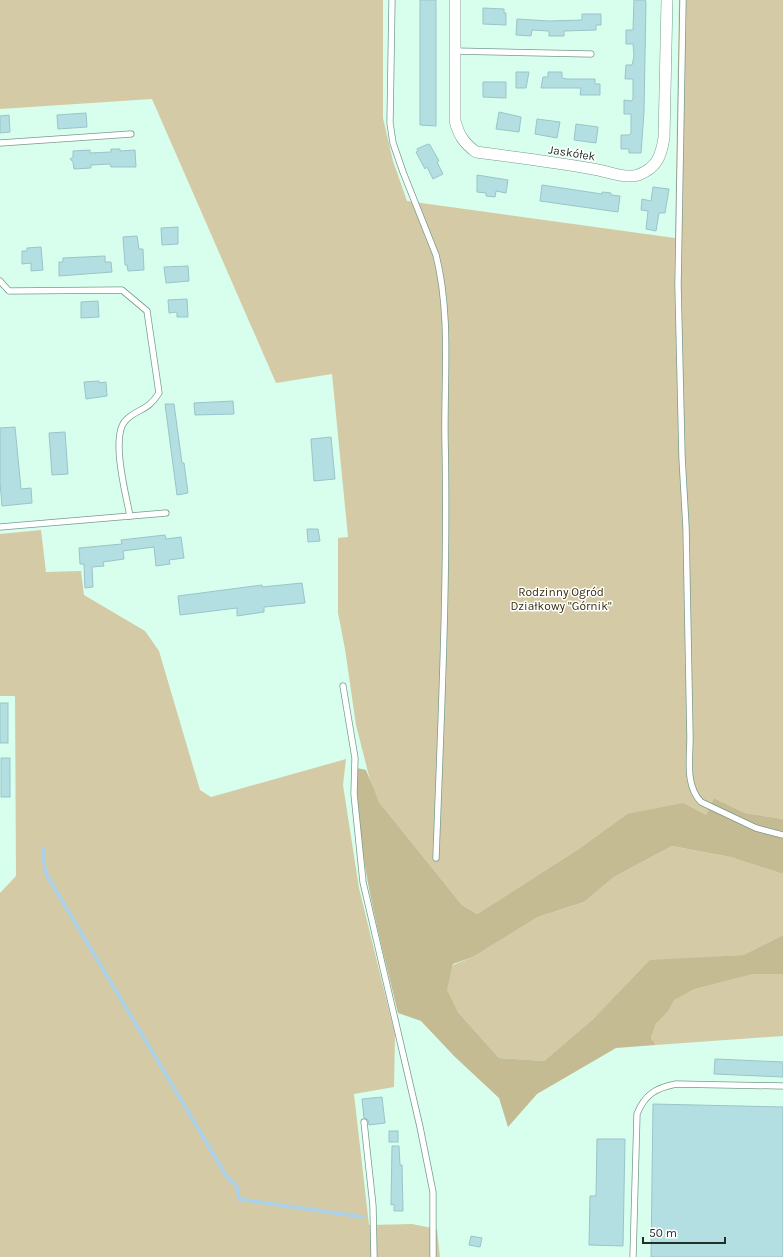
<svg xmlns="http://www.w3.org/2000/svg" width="783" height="1257" viewBox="0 0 783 1257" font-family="Karla,sans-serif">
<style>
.green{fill:#d4cba6}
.forest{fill:#c4bb92}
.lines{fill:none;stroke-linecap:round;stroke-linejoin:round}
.stream{stroke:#a9d1eb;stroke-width:3.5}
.building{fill:#b4dfe2;stroke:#9ac5c8}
.service-casing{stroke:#789b8c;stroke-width:7}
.minor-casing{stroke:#789b8c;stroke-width:12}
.service{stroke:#fff;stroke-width:5.5}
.minor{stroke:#fff;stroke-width:11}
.labels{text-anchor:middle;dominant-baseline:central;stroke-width:3;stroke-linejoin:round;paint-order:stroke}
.street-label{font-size:12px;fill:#22302a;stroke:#fff}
.park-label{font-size:12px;fill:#352d0a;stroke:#fff}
</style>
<rect width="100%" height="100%" fill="#d8feee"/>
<!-- green -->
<g class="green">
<path d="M0,0H383V118L393,161L407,201L675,238L679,0H783V819L745,813L714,798L706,815L627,814L577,850L477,914L462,905L379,802L372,788L356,725L345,649L338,613V538L348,537L332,374L276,383L152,99L0,109Z"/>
<path d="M41,530L46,572L81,571L84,595L145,631L159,651L200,790L211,797L346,759L343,785L359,888L395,1035L394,1087L354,1094L369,1225L412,1224L437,1229L440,1257H0V893L16,876L15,696H0V534Z"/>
<path d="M672,846L730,857L783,874V935L743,955L650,961L593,1019L544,1061L499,1058L458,1012L446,990L453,965L473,957L538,917L584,902L614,877Z"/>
<path d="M754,974H783V1036L656,1045L651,1038L656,1024L667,1013L673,1000L695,989Z"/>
</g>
<!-- forest -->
<path class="forest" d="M357,768L366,770L379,802L462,905L477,914L577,850L627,814L683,803L706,815L714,798L745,813L783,819V874L730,857L672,846L614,877L584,902L538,917L473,957L453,964L447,990L458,1012L499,1058L544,1061L593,1019L650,960L743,955L783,935V974H754L695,989L674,1000L667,1013L656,1024L651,1038L656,1045L616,1048L537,1094L508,1127L499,1098L454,1056L421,1021L398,1013C379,933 355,850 357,768Z"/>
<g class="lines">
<!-- stream -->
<path class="stream" d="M43,848L45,872L227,1177L237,1186L239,1199L363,1217"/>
</g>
<!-- building -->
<g class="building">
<path d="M420,0H436V126L420,125Z"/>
<path d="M634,0H645L646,2L644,112L641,153H629V149H621V135H629L631,133V114H624V100L631,101L633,99V79H625L626,65H632L634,56L633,44H626V30H633Z"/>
<path d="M483,8L504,9V13H506V25L483,24Z"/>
<path d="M582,14H601V25H596V30L564,31V36H549V31L532,30L531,36L516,35L517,19L549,21L582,20Z"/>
<path d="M516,72H529L526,88H516Z"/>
<path d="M548,72H562V78L567,79H595V84H600V95H580L581,88H541L543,77H548Z"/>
<path d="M483,82H506V98L483,97Z"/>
<path d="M499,112L521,117L519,132L496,129Z"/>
<path d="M86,113L87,127L58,129L57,115Z"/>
<path d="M9,115L10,132L0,133V116Z"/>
<path d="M537,119L560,122L557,138L535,134Z"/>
<path d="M576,124L598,127L596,143L574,140Z"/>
<path d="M428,144L430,145L439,161L437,162L443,174L433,179L427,167L425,169L416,152L418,151L417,149Z"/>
<path d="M111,149H120V151L135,150L136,167H111L110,164L91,165V168L74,169L73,162L70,159L73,157V151L90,150V153L111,152Z"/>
<path d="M477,175L508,180L506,193L496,191L495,197L486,196V193L477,192Z"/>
<path d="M542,185L602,194V192L611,193V195L620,196L618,212L540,201Z"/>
<path d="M653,187L669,189L665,213H659L656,231L646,229L648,211L641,210L642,199L651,201Z"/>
<path d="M178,227V244L162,245L161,228Z"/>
<path d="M137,236L139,249H143L144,270L128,271L127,265H125L123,237Z"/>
<path d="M41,247L43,270L31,271V263L22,264V251H27V248Z"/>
<path d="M105,256V262H111L112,272L59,276V262H63V258Z"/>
<path d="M188,266L189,281L166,283L164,267Z"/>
<path d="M187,299L188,317H177V312L169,313L168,300Z"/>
<path d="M98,301L99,317L81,318V302Z"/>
<path d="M99,381V383L106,382L107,396L86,399L84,382Z"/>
<path d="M233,401L234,414L195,415L194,403Z"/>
<path d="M165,404H174L182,463H184L188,493L177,495Z"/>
<path d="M15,427L21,489L31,488L32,503L2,506L0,482V428Z"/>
<path d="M65,432L68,474L52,475L49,433Z"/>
<path d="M331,437L335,479L314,481L311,439Z"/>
<path d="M307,529H318L320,541L308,542Z"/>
<path d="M165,535L166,539L181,537L184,558L169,560L170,564L156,566L154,547L123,551L124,559L103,562L104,566L92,567L93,587L85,588L84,564H80L79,548L122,544L121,540Z"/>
<path d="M302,583L305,603L264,607V612L237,616V608L180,615L178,596L262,585V587Z"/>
<rect x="0" y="703" width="8" height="40"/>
<rect x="1" y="758" width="9" height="39"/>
<path d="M715,1059L783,1062V1077L714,1074Z"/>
<path d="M382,1097L385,1123L369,1125L368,1120L364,1118L362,1099Z"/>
<path d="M653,1104L783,1107V1257H651Z"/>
<rect x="389" y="1131" width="9" height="11"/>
<path d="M597,1139H625L623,1246L589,1245L590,1196H596Z"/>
<path d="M392,1146H399L400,1165H402L403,1211H394V1204L391,1205Z"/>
<path d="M471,1236L482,1238L480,1247L469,1245Z"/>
</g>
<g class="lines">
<!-- service casing -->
<g class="service-casing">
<g id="service">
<path d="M392,0L390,123L393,143L403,172L436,255C451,315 444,378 445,439C448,579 441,719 436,858"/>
<path d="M683,0L678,285L682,457L686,527L690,738C690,759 685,785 701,802L756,828L783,835"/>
<path d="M455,51L591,54"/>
<path d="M0,143L131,134"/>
<path d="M0,281L9,291L122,290L147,311L159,393C147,412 138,408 126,420C110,435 126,495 130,516"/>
<path d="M0,527L166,513"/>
<path d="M343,686L355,758L354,794L363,882L420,1127L433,1192V1257"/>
<path d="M364,1122L373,1206L374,1257"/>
<path d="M633,1257L637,1114C645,1094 656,1088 676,1084L783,1086"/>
</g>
</g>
<!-- minor casing -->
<g class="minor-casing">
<path id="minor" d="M455,0V121C459,136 464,143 476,152C515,157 554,162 593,169C607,171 624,179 638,175C657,168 661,156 664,138L667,0"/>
</g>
<!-- service -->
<use href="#service" class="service"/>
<!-- minor -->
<use href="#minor" class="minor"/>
</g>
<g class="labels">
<!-- street labels -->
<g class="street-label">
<text transform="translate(572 153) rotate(9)">Jaskółek</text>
</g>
<!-- park labels -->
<g class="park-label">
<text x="561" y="592">Rodzinny Ogród<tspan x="561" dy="14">Działkowy "Górnik"</tspan></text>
</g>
</g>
<!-- scale -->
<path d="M643 1237v6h82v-6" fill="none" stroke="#22302a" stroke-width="2"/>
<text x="649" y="1237" font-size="12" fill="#22302a" stroke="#ffffff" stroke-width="3" paint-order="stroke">50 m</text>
</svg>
